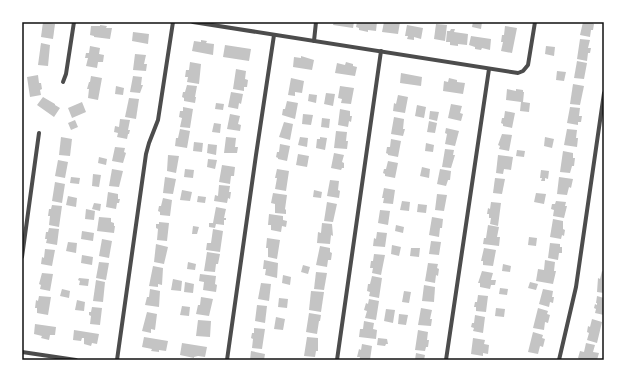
<svg xmlns="http://www.w3.org/2000/svg" width="626" height="382" viewBox="0 0 626 382" font-family="Montserrat,sans-serif">
<style>
.building{fill:#c4c4c4}
.lines{fill:none;stroke-linecap:round;stroke-linejoin:round}
.minor{stroke:#4c4c4c;stroke-width:4}
.neatline{fill:none;stroke:#111;stroke-width:1.5}
</style>
<rect width="100%" height="100%" fill="#fff"/>
<!-- building -->
<g class="building">
<path d="M43,22L55,24L53,39L41,37Z"/>
<path d="M334,22H354L353,28L333,25Z"/>
<path d="M357,22H377L376,31L368,30V32L359,30V28L356,27Z"/>
<path d="M384,22H400L398,34L382,32Z"/>
<path d="M473,22H482L481,29L472,27Z"/>
<path d="M583,22H591L594,24L593,30H591L590,37L580,35Z"/>
<path d="M436,24L447,25L445,41L434,39Z"/>
<path d="M100,25L107,26L106,28H112L110,39L94,37V36L90,35L91,26H100Z"/>
<path d="M407,25L423,28L421,39L414,37V40L407,39L408,36H405Z"/>
<path d="M505,26L517,28L512,53L501,51L503,42H501L502,35H504Z"/>
<path d="M451,29H455L454,32L468,34L467,45L458,44V46L450,45V42H446L447,31H450Z"/>
<path d="M133,32L149,34L148,44L132,41Z"/>
<path d="M471,36L491,39L490,50L482,48L481,50L475,49V47L469,45Z"/>
<path d="M580,39L590,40L588,48H591L590,53H588L587,61L577,59Z"/>
<path d="M201,40L207,41L206,43L214,44L213,55L192,51L194,41L201,42Z"/>
<path d="M41,43L50,45L48,66L38,65Z"/>
<path d="M225,45L251,49L249,61L223,57Z"/>
<path d="M90,46L100,48L99,54L104,55L103,62H98L97,68L86,66L88,58H85L86,53H89Z"/>
<path d="M546,46L555,47L554,56L545,54Z"/>
<path d="M135,54L146,55L144,64H147L146,71L133,70Z"/>
<path d="M301,56L314,60L312,70L293,67L294,57L301,58Z"/>
<path d="M577,61L587,63L584,79L574,78Z"/>
<path d="M190,62L201,64L199,84L187,82L188,77H185L186,70H189Z"/>
<path d="M346,62L353,64V66L357,67L355,76L335,73L337,63L345,65Z"/>
<path d="M236,69L246,71L245,79L248,80L247,87H244V91L233,89Z"/>
<path d="M557,71L566,72L564,81L556,80Z"/>
<path d="M401,73L422,77L421,86L400,83Z"/>
<path d="M38,75L39,83H41L42,89L40,90L41,95L30,97L27,77Z"/>
<path d="M91,76L102,78L98,100L88,98L89,89H87L89,82H90Z"/>
<path d="M133,76L142,77L141,85H143L140,93L130,92Z"/>
<path d="M291,78L304,81L302,93L295,92V96L288,95Z"/>
<path d="M449,78L457,80V82L465,83L463,94L443,91L444,81L448,82Z"/>
<path d="M573,84L584,86L580,105L570,104Z"/>
<path d="M187,85L197,86L195,97H196L195,103L184,101V98L182,97L183,92H185Z"/>
<path d="M116,86L124,88L123,95L115,94Z"/>
<path d="M340,86L354,88L351,104L341,103L342,99L338,98Z"/>
<path d="M507,89L516,91V89L523,90V92H524L523,102L530,103L529,112L520,111L521,102L506,100Z"/>
<path d="M231,92L243,94L241,104L239,103L238,109L228,107Z"/>
<path d="M326,93L335,94L333,106L324,104Z"/>
<path d="M309,94L317,95L316,103L308,101Z"/>
<path d="M398,95L408,97L405,113L393,111L394,103L396,104Z"/>
<path d="M43,97L55,104V105L60,108L54,117L37,105Z"/>
<path d="M129,98L139,99L136,119L125,117Z"/>
<path d="M287,101L298,103L295,119L282,115L283,109H285Z"/>
<path d="M82,102L86,112L72,118L68,108Z"/>
<path d="M216,103L224,104L223,110L215,109Z"/>
<path d="M451,104L462,106L460,113L463,114L461,121L448,118Z"/>
<path d="M417,105L426,107L424,118L415,116Z"/>
<path d="M183,107L193,109L190,128L180,127L182,118L179,117L180,111H183Z"/>
<path d="M570,107L580,108L579,116H582L581,122H578V125L567,123Z"/>
<path d="M340,109L350,111V116H352L351,122L349,121L348,127L338,125Z"/>
<path d="M430,111L439,112L437,121L429,119Z"/>
<path d="M505,111L515,113L512,128L503,126V124L501,123L502,118H504Z"/>
<path d="M230,114L240,116L238,124L241,125L240,131L227,129Z"/>
<path d="M303,114L313,115L311,125L302,124Z"/>
<path d="M394,117L404,119L403,129H405L403,136L391,134Z"/>
<path d="M322,118L330,119L329,128L321,127Z"/>
<path d="M120,119L130,120L128,130H130L129,134H128L127,139L117,137L118,133L114,132L115,126L119,127Z"/>
<path d="M75,120L78,127L71,130L68,123Z"/>
<path d="M429,121L437,123L435,133L427,132Z"/>
<path d="M284,122L293,124L290,140L279,137Z"/>
<path d="M214,123L221,124L220,133L212,132Z"/>
<path d="M446,128L459,131L455,146L445,144L447,134L445,133Z"/>
<path d="M180,129L190,131L187,148L175,146L176,138H178Z"/>
<path d="M567,129L577,130L576,138H578L577,147L564,145Z"/>
<path d="M336,131L347,132L346,141H348L347,149L334,148Z"/>
<path d="M502,134L512,135L509,151L499,149L500,146L498,145Z"/>
<path d="M61,137L72,139L70,156L59,155Z"/>
<path d="M226,137L236,138L235,147H238L237,153H224Z"/>
<path d="M300,137L308,138L307,147L298,145Z"/>
<path d="M320,137L327,138L325,150L316,148L317,139H320Z"/>
<path d="M545,137L554,139L552,148L544,146Z"/>
<path d="M391,139L401,141L398,157L388,155V154L386,153L387,147H390Z"/>
<path d="M194,142L203,143L202,152L193,151Z"/>
<path d="M426,143L434,145L433,152L425,151Z"/>
<path d="M208,144L217,145L216,155L207,153Z"/>
<path d="M280,144L290,146L287,161L278,159V158L276,157L277,152H279Z"/>
<path d="M115,147L125,148L124,152L126,153L123,163L112,161Z"/>
<path d="M445,149L454,150L453,155H455L451,168L442,167Z"/>
<path d="M517,150L525,151L524,157L516,156Z"/>
<path d="M563,151L573,153V158H575L574,166H572L570,173L560,172Z"/>
<path d="M334,153L344,155L342,162L344,163V168H342L341,170L331,168Z"/>
<path d="M298,154L309,156L307,167L296,165Z"/>
<path d="M168,155L179,156L176,173L167,171Z"/>
<path d="M498,155L513,157L511,170L504,169L503,174L496,173Z"/>
<path d="M99,157L107,159L106,165L98,163Z"/>
<path d="M208,159L217,160L215,169L207,167Z"/>
<path d="M58,160L68,162L65,178L55,176Z"/>
<path d="M388,161L398,163L395,178L385,176V174L383,173L384,169H386Z"/>
<path d="M222,165L235,167L234,176H231L230,184L219,182Z"/>
<path d="M422,167L430,169L429,178L420,176Z"/>
<path d="M112,169L123,171L119,187L109,186Z"/>
<path d="M185,169L194,170L193,178L184,177Z"/>
<path d="M277,169L289,171L286,191L275,189L277,178H275Z"/>
<path d="M440,169L451,171L450,180H448L446,186L437,184Z"/>
<path d="M541,170L549,171L548,179L545,178V181H541L542,178H540Z"/>
<path d="M93,174L101,175L99,187L92,186Z"/>
<path d="M71,177L80,178L79,184L70,183Z"/>
<path d="M165,177L176,179L173,194L163,193Z"/>
<path d="M559,177L573,179L571,188L569,187L567,195L557,194Z"/>
<path d="M495,178L505,179L502,194L493,193Z"/>
<path d="M330,180L339,181L338,190L340,191L339,198L327,196Z"/>
<path d="M55,182L65,184L62,203L52,201Z"/>
<path d="M219,185L230,186L229,192H231L230,199L228,198L227,203L214,201L215,195L218,196Z"/>
<path d="M384,188L395,190L393,204L383,203L384,198H382Z"/>
<path d="M182,190L192,192L190,201L180,200Z"/>
<path d="M314,190L322,192L321,198L313,197Z"/>
<path d="M108,192L118,194V199H120L119,203H117L116,209L106,207Z"/>
<path d="M273,193L287,195L285,209L286,210V214L275,213V204L271,203Z"/>
<path d="M536,193L546,194L544,204L534,202Z"/>
<path d="M437,194L447,195L444,211L435,210Z"/>
<path d="M68,196L77,198L76,207L66,205Z"/>
<path d="M198,196L206,197L205,203L197,202Z"/>
<path d="M163,198L172,200L170,216L160,215V212L158,211L159,206H161Z"/>
<path d="M402,201L410,202L409,211L400,210Z"/>
<path d="M556,201L566,202L565,206H567L564,218L553,216L554,210L551,209L552,204H555Z"/>
<path d="M327,202L337,204L333,222L324,221Z"/>
<path d="M491,202L501,203L498,226L490,224L491,218H489V214H487L488,208L490,209Z"/>
<path d="M94,203L101,204L100,211L92,209Z"/>
<path d="M418,204L427,205L426,213L417,212Z"/>
<path d="M52,205L62,206L59,227L49,225L50,216H48L49,209H51Z"/>
<path d="M216,207L226,209L224,218H226V220H224V225L216,224L215,228L209,227V223H213Z"/>
<path d="M86,209L95,211L94,220L85,219Z"/>
<path d="M380,210L390,211L388,225L378,223Z"/>
<path d="M269,214L283,216V220L287,221L286,227L282,226L281,232L271,230V225H268Z"/>
<path d="M99,217L111,218V222L114,223V226H115L114,233L97,231Z"/>
<path d="M432,217L443,219L442,228H440L439,237L429,235Z"/>
<path d="M553,219L563,221V229L565,230L564,236L562,235L561,239L550,237Z"/>
<path d="M159,222L169,223L167,241L157,240L158,229L156,228V224H159Z"/>
<path d="M322,223L332,224L333,236L331,235L330,244L317,243L318,232L321,233Z"/>
<path d="M396,225L404,227L403,233L395,231Z"/>
<path d="M488,225L499,227L497,237H500L499,246L483,244L484,238H486Z"/>
<path d="M193,226L199,227L197,234H192Z"/>
<path d="M49,228L59,229L57,245L46,243L47,239H45L46,232H48Z"/>
<path d="M213,229L223,231L220,252L206,250L207,243H211Z"/>
<path d="M82,231L94,233L93,241L81,239Z"/>
<path d="M377,232L387,233L385,247L373,246L374,238L376,239Z"/>
<path d="M529,237L537,238L536,246L528,245Z"/>
<path d="M267,238L280,240L277,259L268,257V248H266Z"/>
<path d="M102,239L112,241L109,258L99,256Z"/>
<path d="M431,241L441,242L439,255L429,254Z"/>
<path d="M68,242L77,243L76,253L66,251Z"/>
<path d="M550,243L560,244V247H562V253H559L558,260L548,258Z"/>
<path d="M156,244L168,247L164,264L154,262Z"/>
<path d="M392,245L401,247L399,256L391,254Z"/>
<path d="M320,246L330,248V252L332,253L331,260H328L327,267L316,265Z"/>
<path d="M411,248H420L419,257L410,256Z"/>
<path d="M484,248L496,250L493,266L483,265V261H481Z"/>
<path d="M45,249L55,250L52,266L41,264L42,257L44,258Z"/>
<path d="M207,252L220,254L218,264H216L215,272L204,271Z"/>
<path d="M374,254L385,255L381,275L372,273L373,268H370L371,261H373Z"/>
<path d="M82,255L93,257L92,265L81,263Z"/>
<path d="M264,260L278,263L277,278L265,275L266,269H263Z"/>
<path d="M545,260L555,262L554,271H556L553,284L536,281L538,269L544,270Z"/>
<path d="M99,262L109,263L106,280L96,278Z"/>
<path d="M188,262L196,264L195,270L187,269Z"/>
<path d="M428,263L438,264L437,268L439,269L438,276L436,275L435,283L425,281Z"/>
<path d="M503,264L511,266L510,272L502,271Z"/>
<path d="M303,265L310,267L308,274L301,272Z"/>
<path d="M153,266L163,268L162,285L158,284V287L149,286Z"/>
<path d="M482,271L493,273L491,280H496L495,285H491L490,289L480,287V283H478Z"/>
<path d="M602,271L604,272V293L597,292L598,278L600,279Z"/>
<path d="M316,272L327,273L324,290L314,289Z"/>
<path d="M42,273L53,274L50,291L40,289L41,285L39,284Z"/>
<path d="M200,274L216,276L215,284L217,285L216,292L203,290L204,282L199,281Z"/>
<path d="M283,275L291,277L290,285L282,283Z"/>
<path d="M372,276L382,278L379,298L369,296L370,292L367,291L368,284H370Z"/>
<path d="M79,278L89,279L88,286L79,285L80,281L78,280Z"/>
<path d="M173,279L182,281L181,291L171,290Z"/>
<path d="M96,280L105,282L103,302L93,301Z"/>
<path d="M185,282L194,284L193,293L184,292Z"/>
<path d="M530,282L538,284L536,290L528,288Z"/>
<path d="M261,283L271,284L269,301L258,299Z"/>
<path d="M424,285L435,287L434,302L422,301Z"/>
<path d="M500,288L508,289L507,295L499,294Z"/>
<path d="M62,289L70,291L69,298L60,296Z"/>
<path d="M150,289L160,291L159,307L145,305L147,297H149Z"/>
<path d="M543,289L553,291L552,297H554L553,303L550,302L549,307L539,304Z"/>
<path d="M311,291L324,292L321,312L309,310Z"/>
<path d="M404,291L411,292L409,303L402,302Z"/>
<path d="M478,295L488,296L486,312L476,311V307H474L475,302H477Z"/>
<path d="M39,296L51,297L48,315L37,313V308H35L36,300L38,301Z"/>
<path d="M597,296L604,298V315L595,313L596,309L594,308L595,304L597,305V303H596Z"/>
<path d="M201,297L213,299L209,316L196,314L198,305H200Z"/>
<path d="M279,298L288,299L287,308L278,307Z"/>
<path d="M369,299L379,301L376,320L365,318L367,311L364,310L366,303L368,304Z"/>
<path d="M77,300L85,302L84,311L75,310Z"/>
<path d="M257,305L267,306L265,323L255,321Z"/>
<path d="M182,306L190,307L189,316L180,315Z"/>
<path d="M92,307L102,308L100,325L90,324L91,316L89,315V312H91Z"/>
<path d="M421,308L432,310L430,319H432L431,326L418,325Z"/>
<path d="M496,308L505,309L504,317L495,316Z"/>
<path d="M538,308L548,311L547,314L550,315L548,323L545,322L544,330L533,328Z"/>
<path d="M386,309L395,310L393,323L384,321Z"/>
<path d="M147,312L157,314L155,330L151,329V333L142,331Z"/>
<path d="M309,313L321,315L320,321H319L317,334L306,332Z"/>
<path d="M399,314L408,315L406,325L398,324Z"/>
<path d="M475,315L485,317L483,333L473,331L474,328L471,327L472,323H474Z"/>
<path d="M276,317L285,319L283,330L274,329Z"/>
<path d="M592,319L602,322L597,343L587,340L589,333L587,332L588,326L590,327Z"/>
<path d="M198,320L211,321L210,337L196,336Z"/>
<path d="M364,321L374,323L373,329L377,330L376,339L359,337L360,329H363Z"/>
<path d="M35,324L56,327L55,335H50L49,340L41,338L42,336L34,334Z"/>
<path d="M254,328L265,329L262,349L252,348L253,339L251,338L252,333H254Z"/>
<path d="M74,330L99,334L97,344L92,343L91,346L84,344V338H82L81,341L73,340Z"/>
<path d="M418,330L428,332L427,340H429L428,347H426L425,351L415,350Z"/>
<path d="M533,332L543,335L542,338L545,339L543,347L540,346L538,354L528,352Z"/>
<path d="M144,337L168,341L166,351L159,350V352L151,351L152,349L142,347Z"/>
<path d="M307,337L318,338V351H316L315,357L304,356Z"/>
<path d="M378,338L387,339L388,344H386L385,346L377,345Z"/>
<path d="M473,338L485,340L484,344L489,345L488,354L483,353V356L471,354Z"/>
<path d="M182,343L207,347L205,357L198,356L194,357V358L180,355Z"/>
<path d="M586,343L595,345L593,352L599,353L597,360H581L578,358L580,351L584,352Z"/>
<path d="M362,344L372,346L370,360H359L360,357H357L359,349L361,350Z"/>
<path d="M251,351L265,354L264,360H250Z"/>
<path d="M416,353L425,355L424,360H415Z"/>
</g>
<g class="lines">
<!-- minor -->
<g class="minor">
<path d="M193,22L518,73L523,71L528,65L535,22"/>
<path d="M314,41L316,22"/>
<path d="M63,82L66,74L74,22"/>
<path d="M22,257L39,133"/>
<path d="M22,352L76,360"/>
<path d="M117,360L146,154L149,143L158,120L173,22"/>
<path d="M227,360L256,155L274,35"/>
<path d="M337,360L381,51"/>
<path d="M446,360L489,69"/>
<path d="M559,360L576,287L604,93"/>
</g>
</g>
<!-- border -->
<rect width="626" height="382" fill="none" stroke="#ffffff" stroke-width="46"/>
<rect x="23" y="23" width="580" height="336" class="neatline"/>
</svg>
